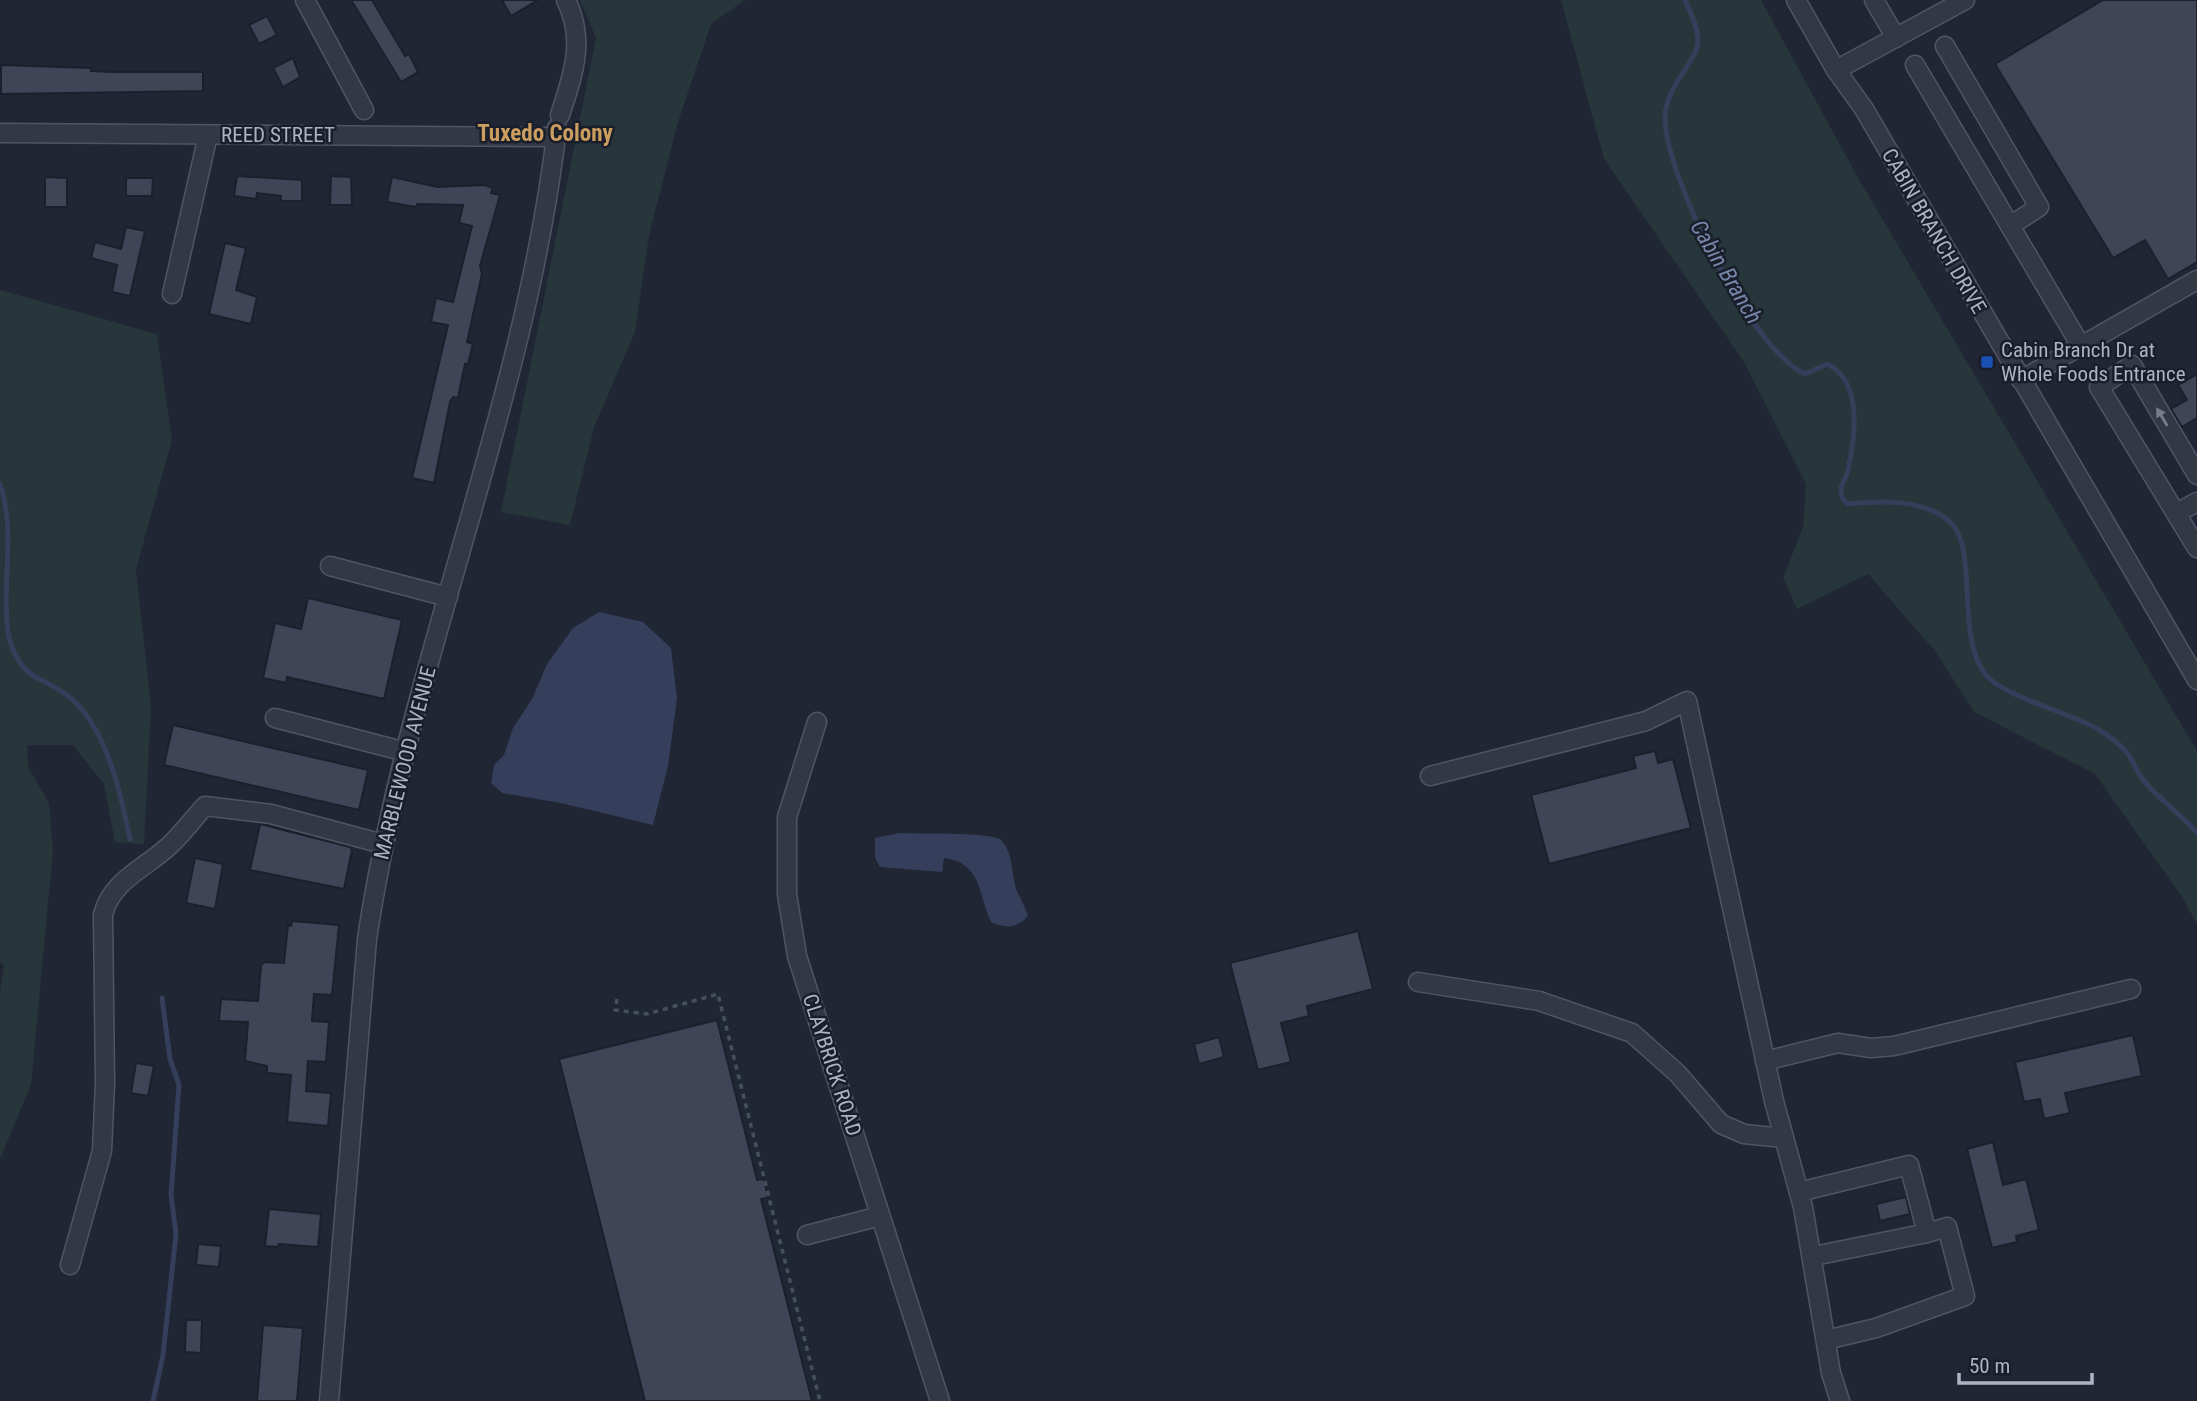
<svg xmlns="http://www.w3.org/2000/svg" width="2197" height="1401" viewBox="0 0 2197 1401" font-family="'Roboto Condensed',sans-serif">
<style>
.green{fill:#26363a}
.water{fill:#353f5b}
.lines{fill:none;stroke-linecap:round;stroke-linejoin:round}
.stream{stroke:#353f5b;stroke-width:5}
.building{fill:#3f4557;stroke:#1b202c;stroke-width:2}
.minor-casing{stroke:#515563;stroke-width:21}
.path{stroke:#445257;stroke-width:3.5;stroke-dasharray:5 5;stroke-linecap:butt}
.minor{stroke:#343845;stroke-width:18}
.oneway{fill:#777b8a}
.transit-dot{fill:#1a4fb4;stroke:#191e2a;stroke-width:2.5}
.labels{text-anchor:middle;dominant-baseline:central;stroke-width:5;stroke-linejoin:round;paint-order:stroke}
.street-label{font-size:21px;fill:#aeb2c2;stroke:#191e2a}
.poi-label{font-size:21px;fill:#aeb2c2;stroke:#191e2a;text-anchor:start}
.neighbourhood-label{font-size:23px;font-weight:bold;fill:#cb9e60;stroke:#191e2a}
.water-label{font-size:23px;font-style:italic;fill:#7786aa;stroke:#191e2a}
</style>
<rect width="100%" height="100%" fill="#202634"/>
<!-- green -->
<g class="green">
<path d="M580,0H745L711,24L677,125L649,236L635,332L594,427L570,525L501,512L596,38Z"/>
<path d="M1561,0H1761L1857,176L2197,751V924L2182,897L2095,774L1974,712L1935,651L1868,574L1797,609L1783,578L1803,527L1806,484L1744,362L1604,159Z"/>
<path d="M0,290L157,334L172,440L136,569L151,707L144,844L115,842L104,784L73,745H27L28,767L49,803L53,850L31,1085L0,1159V993L4,965L0,962Z"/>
</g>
<!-- water -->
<g class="water">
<path d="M599,612L643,622L671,648L677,698L668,766L653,825L561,803L502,793L491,783L494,765L504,755L513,728L532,699L547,664L573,628Z"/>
<path d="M899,833C917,834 992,832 1001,840C1014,853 1011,876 1017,891C1021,900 1025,907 1028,916C1017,928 1006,929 991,922C978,894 982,863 944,858L942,872L880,867L875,858V838Z"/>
</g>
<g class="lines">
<!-- stream -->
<g class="stream">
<path d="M1685,0C1690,12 1698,27 1698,40C1699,60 1666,84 1665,117C1664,174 1752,351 1805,374L1827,364C1863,381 1855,438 1848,470C1847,477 1841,483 1841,490C1841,497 1843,500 1848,504C1880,501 1923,498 1950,522C1979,548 1955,634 1985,674C2003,697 2072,713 2099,730C2108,735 2121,745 2128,754C2134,762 2137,773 2144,781C2160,800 2181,814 2197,833"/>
<path d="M0,484C17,534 0,587 9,638C22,685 47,675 75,702C108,734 121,795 130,839"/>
<path d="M153,1401L163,1355L176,1234L171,1195L179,1085L170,1059L162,998"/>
</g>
</g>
<!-- building -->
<g class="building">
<path d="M351,0H372L405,56L409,54L418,72L401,82Z"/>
<path d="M502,0H538L511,16Z"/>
<path d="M2103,0H2197V262L2168,279L2145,240L2113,258L1995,64Z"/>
<path d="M267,16L277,35L259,44L249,25Z"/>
<path d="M293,58L300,77L283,87L273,68Z"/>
<path d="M1,65L91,68V71L114,72H203V91L1,94Z"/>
<path d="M237,176L302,180V201H281V196L257,193L256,199L234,196Z"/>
<path d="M331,176L351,177L352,205H330Z"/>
<path d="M45,177L67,178V207H45Z"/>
<path d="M392,177L437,187L485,185L493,188L491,193L500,195L480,266L482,274L467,342L473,344L468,364H465L458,398L453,397L450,402L434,483L412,478L448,325L431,322L436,298L453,302L472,226L459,223L463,205L417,204L416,207L387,202Z"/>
<path d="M126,178H153L152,196H126Z"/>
<path d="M126,227L145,231L130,296L112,292L117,265L91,258L95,242L121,249Z"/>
<path d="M225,243L246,248L236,290L257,297L251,324L209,314Z"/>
<path d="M2197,374V418L2182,427L2171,409L2187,400L2178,385Z"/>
<path d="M308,598L402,620L384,699L287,677L286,683L263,678L275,623L301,629Z"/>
<path d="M173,725L368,770L359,810L164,765Z"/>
<path d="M1655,751L1658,763L1673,759L1691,828L1549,864L1531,795L1636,768L1633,756Z"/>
<path d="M260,824L350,847L352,850L344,889L250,870Z"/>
<path d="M195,858L223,864L215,909L186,903Z"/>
<path d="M292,921L339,925L332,995L314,994L312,1021L329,1022L326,1062L308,1061L306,1091L331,1093L328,1126L287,1122L291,1075L267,1073V1066L245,1061L248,1022L219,1021L221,999L258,1001L261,965L265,962L284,963L288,925L291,926Z"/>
<path d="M1358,931L1373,989L1307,1006L1309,1016L1281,1023L1291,1062L1258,1070L1230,963Z"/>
<path d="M717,1020L757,1180L764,1179L768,1198L761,1199L812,1401H645L559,1059Z"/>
<path d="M2133,1035L2142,1076L2065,1093L2070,1113L2044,1119L2040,1099L2024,1102L2015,1062Z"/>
<path d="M1219,1037L1224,1057L1199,1064L1194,1044Z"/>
<path d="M136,1063L154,1066L148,1096L131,1093Z"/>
<path d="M1993,1142L2003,1185L2026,1179L2039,1230L2016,1236L2017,1242L1992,1248L1967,1149Z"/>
<path d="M1906,1197L1910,1214L1880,1221L1876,1204Z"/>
<path d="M269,1209L321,1214L318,1247L279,1244L278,1247L265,1246Z"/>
<path d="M198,1244L221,1246L219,1267L196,1265Z"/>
<path d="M186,1320H202L201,1353L185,1352Z"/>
<path d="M263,1325L303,1328L297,1401H257Z"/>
</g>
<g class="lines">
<!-- minor casing -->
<g class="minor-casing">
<g id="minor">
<path d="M305,0L364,110"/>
<path d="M1796,0L1836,70L1864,109L2197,680"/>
<path d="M1874,0L1896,38"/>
<path d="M1945,46L2039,207L2010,226"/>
<path d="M1915,65L2081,346"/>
<path d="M1836,70L1965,0"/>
<path d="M560,115C573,75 586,40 566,0"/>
<path d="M0,133L556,137"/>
<path d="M172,294L208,135"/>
<path d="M2021,380L2197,280"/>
<path d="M2197,475L2132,365L2099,387L2197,548"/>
<path d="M2177,513L2197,502"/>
<path d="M330,566L448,597"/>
<path d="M275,718L406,752"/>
<path d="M817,722L787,817V894L797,956L940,1401"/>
<path d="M1430,776L1646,721L1687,701L1774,1101L1803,1207L1831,1373L1840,1401"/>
<path d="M1418,982L1539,1001L1632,1033L1678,1074L1721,1124L1744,1134L1784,1138"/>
<path d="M1765,1061L1838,1043L1871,1048L1894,1046L2131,989"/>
<path d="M1799,1192L1909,1165L1927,1233L1814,1256"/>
<path d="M807,1235L880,1216"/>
<path d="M70,1265L102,1151L105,1082L103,915C111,881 144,869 169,846C182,834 193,819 205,806L271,814L383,844"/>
<path d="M1826,1340L1876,1328L1965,1296L1947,1227L1927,1233"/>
<path d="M329,1401L367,939C408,664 525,405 557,128"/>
</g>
</g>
<!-- path -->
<path class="path" d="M617,999L615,1010L647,1014L718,994L820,1401"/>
<!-- minor -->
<use href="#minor" class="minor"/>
</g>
<!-- one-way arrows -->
<defs><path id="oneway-solid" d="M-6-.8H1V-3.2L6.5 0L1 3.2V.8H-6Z" transform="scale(1.75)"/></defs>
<use class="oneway" href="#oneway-solid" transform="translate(2162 417) rotate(-121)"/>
<!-- markers -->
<rect class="transit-dot" x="1980" y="355" width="14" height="14" rx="3.5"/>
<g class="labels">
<!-- street labels -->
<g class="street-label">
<text x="278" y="135">REED STREET</text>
<text transform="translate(1934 231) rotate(60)">CABIN BRANCH DRIVE</text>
<text transform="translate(405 763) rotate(-76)">MARBLEWOOD AVENUE</text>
<text transform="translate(832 1065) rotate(72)">CLAYBRICK ROAD</text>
</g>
<!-- poi labels -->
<g class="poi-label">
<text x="2001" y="350">Cabin Branch Dr at<tspan x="2001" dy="24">Whole Foods Entrance</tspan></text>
</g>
<!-- neighbourhood labels -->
<g class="neighbourhood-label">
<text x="545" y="133">Tuxedo Colony</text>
</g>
<!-- water labels -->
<g class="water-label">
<text transform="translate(1726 272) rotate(59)">Cabin Branch</text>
</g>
</g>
<!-- scale -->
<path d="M1959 1373v10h133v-10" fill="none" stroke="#aeb2c2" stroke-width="3.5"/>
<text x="1969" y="1373" font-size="21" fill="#aeb2c2" stroke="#191e2a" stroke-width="5" paint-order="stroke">50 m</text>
</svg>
